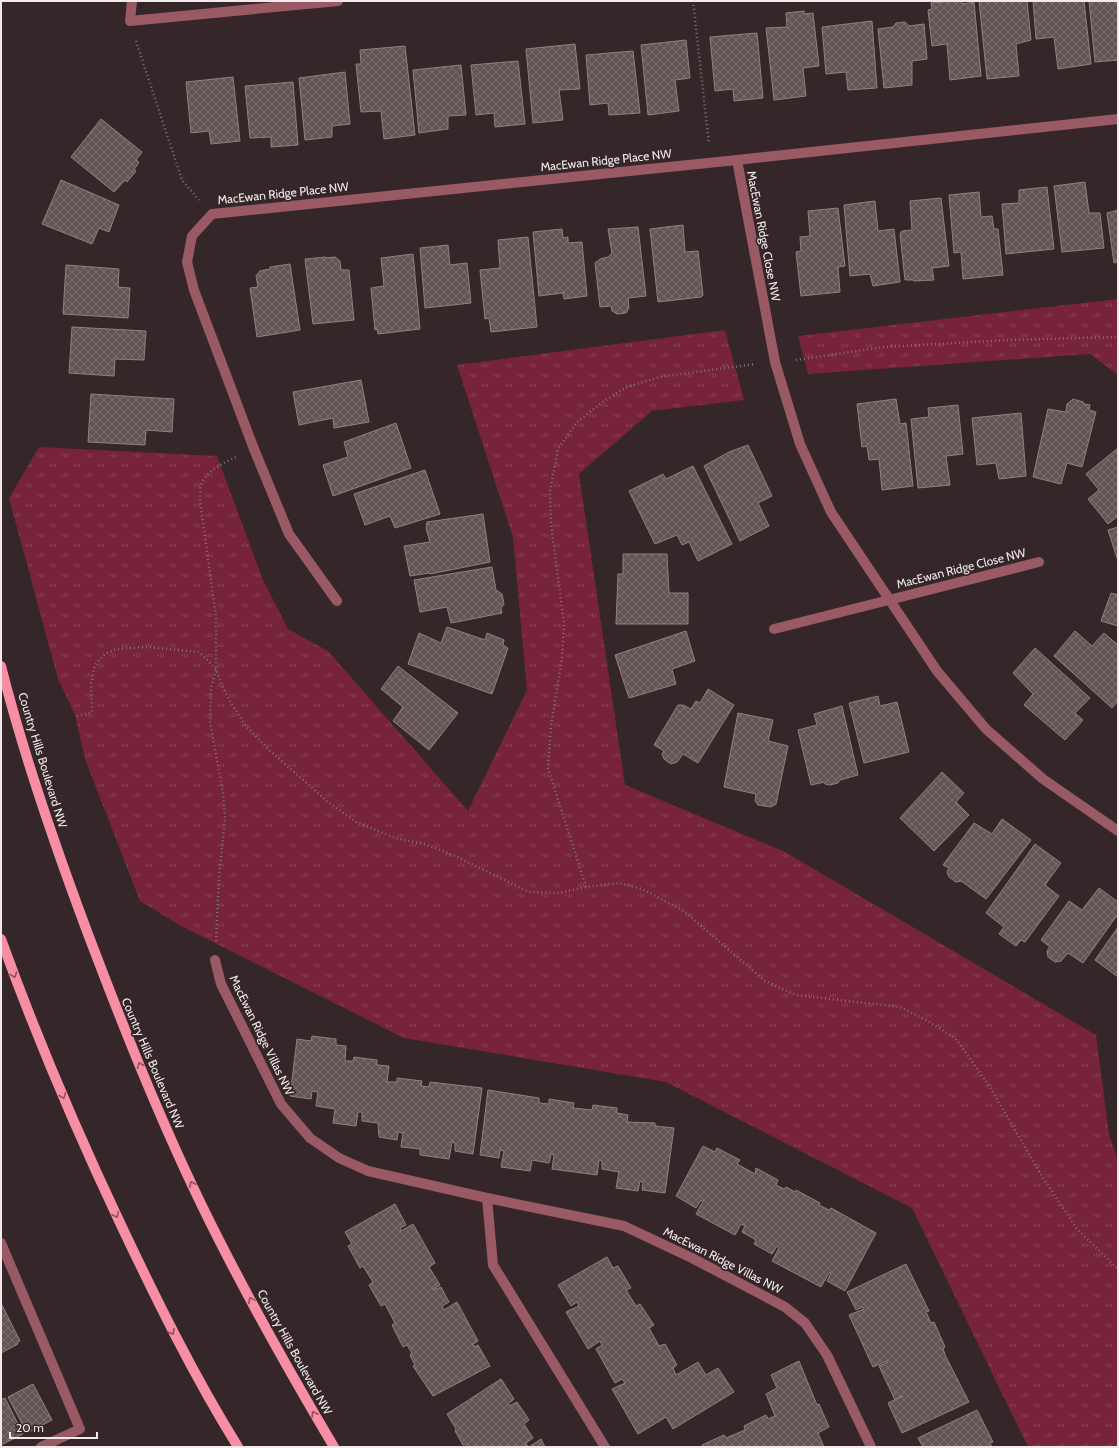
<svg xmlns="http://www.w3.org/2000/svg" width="1119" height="1448" viewBox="0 0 1119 1448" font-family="Cabin,sans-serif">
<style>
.park{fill:url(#park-tufts)}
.building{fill:url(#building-cross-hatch);stroke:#918082}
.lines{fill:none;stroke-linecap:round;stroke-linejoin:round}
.path{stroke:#807375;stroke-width:2.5;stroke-dasharray:1 3;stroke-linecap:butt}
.lane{stroke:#995965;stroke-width:10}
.street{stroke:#995965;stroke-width:10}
.primary{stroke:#f78ea3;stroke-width:10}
.oneway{stroke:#8c5560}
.labels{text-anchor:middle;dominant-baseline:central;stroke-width:3.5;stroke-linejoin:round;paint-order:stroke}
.street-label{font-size:12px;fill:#f3e9eb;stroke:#352729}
</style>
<defs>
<pattern id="park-tufts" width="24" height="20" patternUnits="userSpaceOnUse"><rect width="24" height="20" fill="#77233a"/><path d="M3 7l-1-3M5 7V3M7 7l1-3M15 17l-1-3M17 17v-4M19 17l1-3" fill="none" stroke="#8b4357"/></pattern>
<pattern id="building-cross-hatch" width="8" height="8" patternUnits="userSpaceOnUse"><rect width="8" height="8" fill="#645456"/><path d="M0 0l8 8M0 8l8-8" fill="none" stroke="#7b6d6e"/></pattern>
</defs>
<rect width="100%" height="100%" fill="#352729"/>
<!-- park -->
<g class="park">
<path d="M1118,299V375L1090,354L808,374L798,336Z"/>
<path d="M725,330L744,400L652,411L579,474L625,785L785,852L1096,1035L1109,1134L1118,1161V1447H1028L912,1208L666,1082L404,1038L183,927L140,901L85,759L75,715L58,679L9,498L39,447L217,456L263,580L288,629L328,651L468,811L527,690L513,537L457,365Z"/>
</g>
<!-- building -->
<g class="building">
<path d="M953,1H962V4L974,2L981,76L950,80L947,44L932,46L928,10L932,9L931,3Z"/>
<path d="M979,1H1027L1031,40L1016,44L1019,76L987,79Z"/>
<path d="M1033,1H1084L1091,64L1058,69L1054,37L1036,39Z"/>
<path d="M1089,1H1118V60L1095,62Z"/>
<path d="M804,11V14L813,13L819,66L803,68L806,96L774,100L766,28L787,27L786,13Z"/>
<path d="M872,21L877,88L848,90L846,72L826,74L822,27Z"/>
<path d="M905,22L909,26L924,24L927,59L912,61V85L884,88L878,29L893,27L896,23Z"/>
<path d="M757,33L763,98L734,101L733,89L715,91L710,37Z"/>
<path d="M686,40L690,78L675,80L679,111L648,115L641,45Z"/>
<path d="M575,44L580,89L559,90L563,120L533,123L526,49Z"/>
<path d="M405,46L415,135L384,139L381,111L361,112L356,64H361L360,50Z"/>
<path d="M633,51L640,113L609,115L608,103L590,105L586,55Z"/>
<path d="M518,61L525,124L495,127L494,113L476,115L471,65Z"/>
<path d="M461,65L466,115L448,116V129L419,133L413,70Z"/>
<path d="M345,72L350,124L332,126V137L305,140L299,78Z"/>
<path d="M233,77L240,141L211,144L209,131L191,133L186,82Z"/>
<path d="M293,82L298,145L271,147V137L250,138L245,86Z"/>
<path d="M101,119L142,152L136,160L139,162L134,170L136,171L127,182L125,180L114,192L71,157Z"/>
<path d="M61,180L119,205L109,232L99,228L92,244L42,224Z"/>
<path d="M1085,182L1089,213H1100L1104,248L1062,252L1054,186Z"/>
<path d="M1047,187L1054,249L1006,254L1002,204L1019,203V190Z"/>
<path d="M979,192L981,217L992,216L994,229H998L1003,275L963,279L961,252L954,253L949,195Z"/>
<path d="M941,198L949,266L932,268L934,280L914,281L913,280H905L900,234L902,231L912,230L910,201Z"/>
<path d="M875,201L878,231L894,229L900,282L873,286L870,274L850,276L844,205Z"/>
<path d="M838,208L845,266L838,267L840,292L801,296L796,252L801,251L800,237L810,236L808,211Z"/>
<path d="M1118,210V262L1114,263L1107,213Z"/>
<path d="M683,225L685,252L698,251L703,295L701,297L658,302L650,229Z"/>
<path d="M638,227L646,296L628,298L629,308L626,313L617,314L612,311L611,306L600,307L595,263L600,259L608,257L612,253L608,229Z"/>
<path d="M562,229L563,238L568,237V243L582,242L587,296L564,299L563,293L539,296L533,232Z"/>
<path d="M528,237L537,327L491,332L489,318L485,319L480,270L500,268L498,240Z"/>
<path d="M448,245L450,265L467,263L471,303L425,308L420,248Z"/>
<path d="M413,254L420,329L378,334L377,329L375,330L371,288L384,286L381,258Z"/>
<path d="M326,257V258L335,257L340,261L341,270H349L354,320L313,324L305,259Z"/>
<path d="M290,264L300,330L257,337L250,288L258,287L256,276L260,271L270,269V267Z"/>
<path d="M66,265L119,269L118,287L130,288L128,318L63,314Z"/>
<path d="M72,327L146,331L144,360L115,359L114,376L69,373Z"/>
<path d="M361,380L369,422L334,428L333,418L299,425L293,392Z"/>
<path d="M91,394L174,399L172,432L146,430L145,445L88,442Z"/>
<path d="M896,399L900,424L906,423L913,486L882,490L879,459L869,460L867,446L862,447L857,404Z"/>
<path d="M1073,399L1083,402L1084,404L1090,405L1089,410L1096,412L1082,467L1067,463L1061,484L1033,477L1048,409L1066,412L1067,404Z"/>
<path d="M958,405L963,454L946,456L950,485L918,488L911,419L929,417L928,408Z"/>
<path d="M1021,413L1026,476L999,479L996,463L977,465L972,418Z"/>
<path d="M396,423L411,468L333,496L323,465L348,457L344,442Z"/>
<path d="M748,445L772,496L758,503L769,526L740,541L704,466L729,452Z"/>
<path d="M1118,448V516L1108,524L1088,499L1099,490L1086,474Z"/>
<path d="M693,466L732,544L698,561L689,542L682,545L677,535L655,544L629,491L663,474L666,479Z"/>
<path d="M425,470L440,514L395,528L390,516L365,525L354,494Z"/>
<path d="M483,514L490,562L430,574L429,573L410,576L404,546L430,542L426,528L427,522Z"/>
<path d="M1118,527V561L1108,530Z"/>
<path d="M623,554H667L669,593H688V624H616L618,574H623Z"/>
<path d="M492,567L496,590L502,594L504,604L501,608L502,613L451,623L447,607L420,612L414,580Z"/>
<path d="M1111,593L1118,595V626L1101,621Z"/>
<path d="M447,627L485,640L487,633L504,640L503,645L508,648L492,694L408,664L419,633L441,643Z"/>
<path d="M686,631L695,661L672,669L676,684L629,698L615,655Z"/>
<path d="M1075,631L1092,646L1104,633L1118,645V701L1112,708L1054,656Z"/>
<path d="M1035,648L1090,698L1075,713L1083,720L1065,740L1024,705L1033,694L1013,673Z"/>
<path d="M398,666L458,713L429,750L393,721L403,707L381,689Z"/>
<path d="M708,689L734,705L698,763L683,754L677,762L671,764L664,759L662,754L664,751L654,745L678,705H683L691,709L696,701L700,703Z"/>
<path d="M878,696L880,706L897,702L909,752L864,763L849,703Z"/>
<path d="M842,706L858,775L840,780L838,783L830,785L825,784V782L811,785L798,730L817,725L814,714Z"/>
<path d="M738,713L773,720L768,741L788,746L776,804L771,807L758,805L755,801L756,794L724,787Z"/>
<path d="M942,772L964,793L956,802L969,815L934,851L900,818Z"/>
<path d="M1002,819L1031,840L986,899L961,881L956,882L949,877L947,872L949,868L943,865L974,823L992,834Z"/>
<path d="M1035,844L1061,863L1045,885L1059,896L1025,942L1021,940L1016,946L999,934L1004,927L986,913Z"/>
<path d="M1099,888L1118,902V914L1083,963L1068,953L1061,961L1055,962L1048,957L1047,951L1050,947L1041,940L1069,901L1082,910Z"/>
<path d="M1118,927V977L1095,960Z"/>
<path d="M312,1036L336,1039V1045L346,1046L345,1061H353L354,1057L377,1060V1065L389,1066L387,1082H397V1078L422,1081L421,1086L429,1087L430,1082L482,1088L473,1154L455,1151V1143L452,1142L449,1159L420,1155V1149L401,1147L403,1133L398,1132L397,1140L379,1137L378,1123L362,1121V1112H358L356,1126L333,1123L335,1109L316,1106L318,1092L312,1091L311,1099L290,1096L297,1039L311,1041Z"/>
<path d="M488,1090L539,1098V1103L549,1104V1099L574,1103L573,1108L592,1110L593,1105L617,1108V1113L628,1115L627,1122L655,1123V1126L674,1128L665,1193L642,1190L643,1182L640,1181L638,1191L616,1188L619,1172L602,1169V1161L599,1160L597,1175L552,1169L554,1155L551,1154L549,1163L532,1160L530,1171L501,1167L504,1151L500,1150L499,1158L480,1155Z"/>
<path d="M703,1146L715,1152L717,1148L740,1160L737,1164L755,1174L756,1168L778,1180L776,1185L784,1189L786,1187L795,1192L796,1190L820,1203L819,1205L829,1210L831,1208L876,1233L845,1291L827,1281L831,1273H829L821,1287L772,1261L779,1248L777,1246L772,1254L754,1244L756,1240L742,1232L745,1226L741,1224L735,1235L696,1214L703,1201L701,1200L696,1208L676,1196Z"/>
<path d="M395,1204L406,1225L400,1228L401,1231L413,1224L435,1263L429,1267L440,1285L433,1289V1290L441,1287L449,1302L442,1306L444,1310L457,1302L478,1341L473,1344L474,1347L478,1345L490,1366L433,1396L413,1366L415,1365L410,1355L412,1353L407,1345L403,1347L392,1325L395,1323L385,1304L381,1306L369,1285L373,1282L363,1266L360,1268L348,1246L352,1244L345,1232Z"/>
<path d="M607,1257L613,1268L618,1266L631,1288L626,1290L636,1306L640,1304L654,1325L649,1328L659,1346L665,1344L677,1365L673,1368L676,1375L698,1362L706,1375L718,1368L734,1392L673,1429L666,1417L638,1434L612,1389L625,1383L622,1379L615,1383L596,1349L602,1345L600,1341L588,1349L566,1312L579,1306L577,1302L571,1306L558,1285Z"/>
<path d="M906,1264L929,1311L926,1312L931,1323L934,1322L945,1347L943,1348L945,1355L969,1402L902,1433L888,1403L903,1396L895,1400L879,1366L887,1363V1361L873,1367L849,1315L864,1309L863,1307L856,1310L847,1292Z"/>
<path d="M1,1303L20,1341L17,1342L18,1344L1,1353Z"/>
<path d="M799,1361L817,1405L819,1404L829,1427L818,1433L824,1447H703L702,1445L724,1435L726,1438L745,1430L744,1426L766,1415L768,1419L775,1416L766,1394L777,1388L771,1375Z"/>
<path d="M501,1379L514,1399L508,1404L509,1406L517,1402L529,1420L524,1424L533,1438L526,1443L528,1447H467L465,1444L463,1445L455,1431L456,1429L447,1414Z"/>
<path d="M33,1384L52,1420L27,1433L8,1397Z"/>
<path d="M5,1398L23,1434L1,1445V1400Z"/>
<path d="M977,1410L993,1442L990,1443L992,1447H923L918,1438Z"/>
<path d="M541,1439L545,1447H529Z"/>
</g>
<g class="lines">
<!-- path -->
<g class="path">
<path d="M693,1L709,144"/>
<path d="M136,41L182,180L199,200"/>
<path d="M796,360L884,347L1008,340L1118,337"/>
<path d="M77,716L92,712L91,684L95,665L105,654L116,649L148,647L199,652L216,669L223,688L231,703L245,725L267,748L328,802L356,822L395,838L425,844L455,856L529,892L559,893L586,887L619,883L642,889L684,911L765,981L796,995L900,1007L926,1020L955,1038L988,1084L1043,1178L1077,1229L1118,1269"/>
<path d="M586,887L548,768L551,726L562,658L564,623L551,524L550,491L558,449L577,422L604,401L625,388L659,377L755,364"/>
<path d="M216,941L219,877L225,818L223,793L210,722L211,689L216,669V617L200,501C200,496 200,489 201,485C206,471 223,463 236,457"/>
</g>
<!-- lane -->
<g class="lane">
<path d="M132,1L130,21L338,1"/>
<path d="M1,1243L80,1429L41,1447"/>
</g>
<!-- street -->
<g class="street">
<path d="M1118,119L737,160L775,362L800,444L831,512L937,671L986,729L1043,779L1118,831"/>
<path d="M337,601L289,534L254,449L194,290L187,262L192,236L212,214L737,160"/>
<path d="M774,629L1039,562"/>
<path d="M215,960L221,984L281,1104L310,1138L339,1158L368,1171L487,1198L493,1265L605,1447"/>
<path d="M487,1198L624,1226L692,1258L785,1307L805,1323L827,1355L871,1447"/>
</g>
<!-- primary -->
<g class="primary">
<path d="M1,666C24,757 55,846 88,934C127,1037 168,1140 218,1238C254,1309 293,1378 334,1447"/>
<path d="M1,939C36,1036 77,1132 121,1225C157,1301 194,1376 238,1447"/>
</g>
</g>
<!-- one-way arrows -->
<defs><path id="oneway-chevron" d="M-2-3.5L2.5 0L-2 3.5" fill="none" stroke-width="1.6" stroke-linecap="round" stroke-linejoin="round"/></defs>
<g class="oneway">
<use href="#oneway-chevron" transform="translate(14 975) rotate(70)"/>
<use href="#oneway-chevron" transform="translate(140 1065) rotate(-113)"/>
<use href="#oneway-chevron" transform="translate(63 1096) rotate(68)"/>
<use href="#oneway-chevron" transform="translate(192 1184) rotate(-115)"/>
<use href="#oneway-chevron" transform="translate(116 1215) rotate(65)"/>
<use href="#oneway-chevron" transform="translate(251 1300) rotate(-118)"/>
<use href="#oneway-chevron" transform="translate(172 1332) rotate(61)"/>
<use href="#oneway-chevron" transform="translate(314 1414) rotate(-121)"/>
</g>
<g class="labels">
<!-- street labels -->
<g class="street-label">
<text transform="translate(606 160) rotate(-6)">MacEwan Ridge Place NW</text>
<text transform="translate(283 193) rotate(-6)">MacEwan Ridge Place NW</text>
<text transform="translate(764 236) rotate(79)">MacEwan Ridge Close NW</text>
<text transform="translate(961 568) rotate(-14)">MacEwan Ridge Close NW</text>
<text transform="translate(43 760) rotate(73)">Country Hills Boulevard NW</text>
<text transform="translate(262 1035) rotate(64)">MacEwan Ridge Villas NW</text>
<text transform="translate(153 1063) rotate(67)">Country Hills Boulevard NW</text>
<text transform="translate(723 1260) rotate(27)">MacEwan Ridge Villas NW</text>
<text transform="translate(295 1352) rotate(61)">Country Hills Boulevard NW</text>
</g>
</g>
<!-- border -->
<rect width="1119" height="1448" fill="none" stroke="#f3e9eb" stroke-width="4"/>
<!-- scale -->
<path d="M10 1432v6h87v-6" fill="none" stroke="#f3e9eb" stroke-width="2"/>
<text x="16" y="1432" font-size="12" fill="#f3e9eb" stroke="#352729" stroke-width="3" paint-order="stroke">20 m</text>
</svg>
